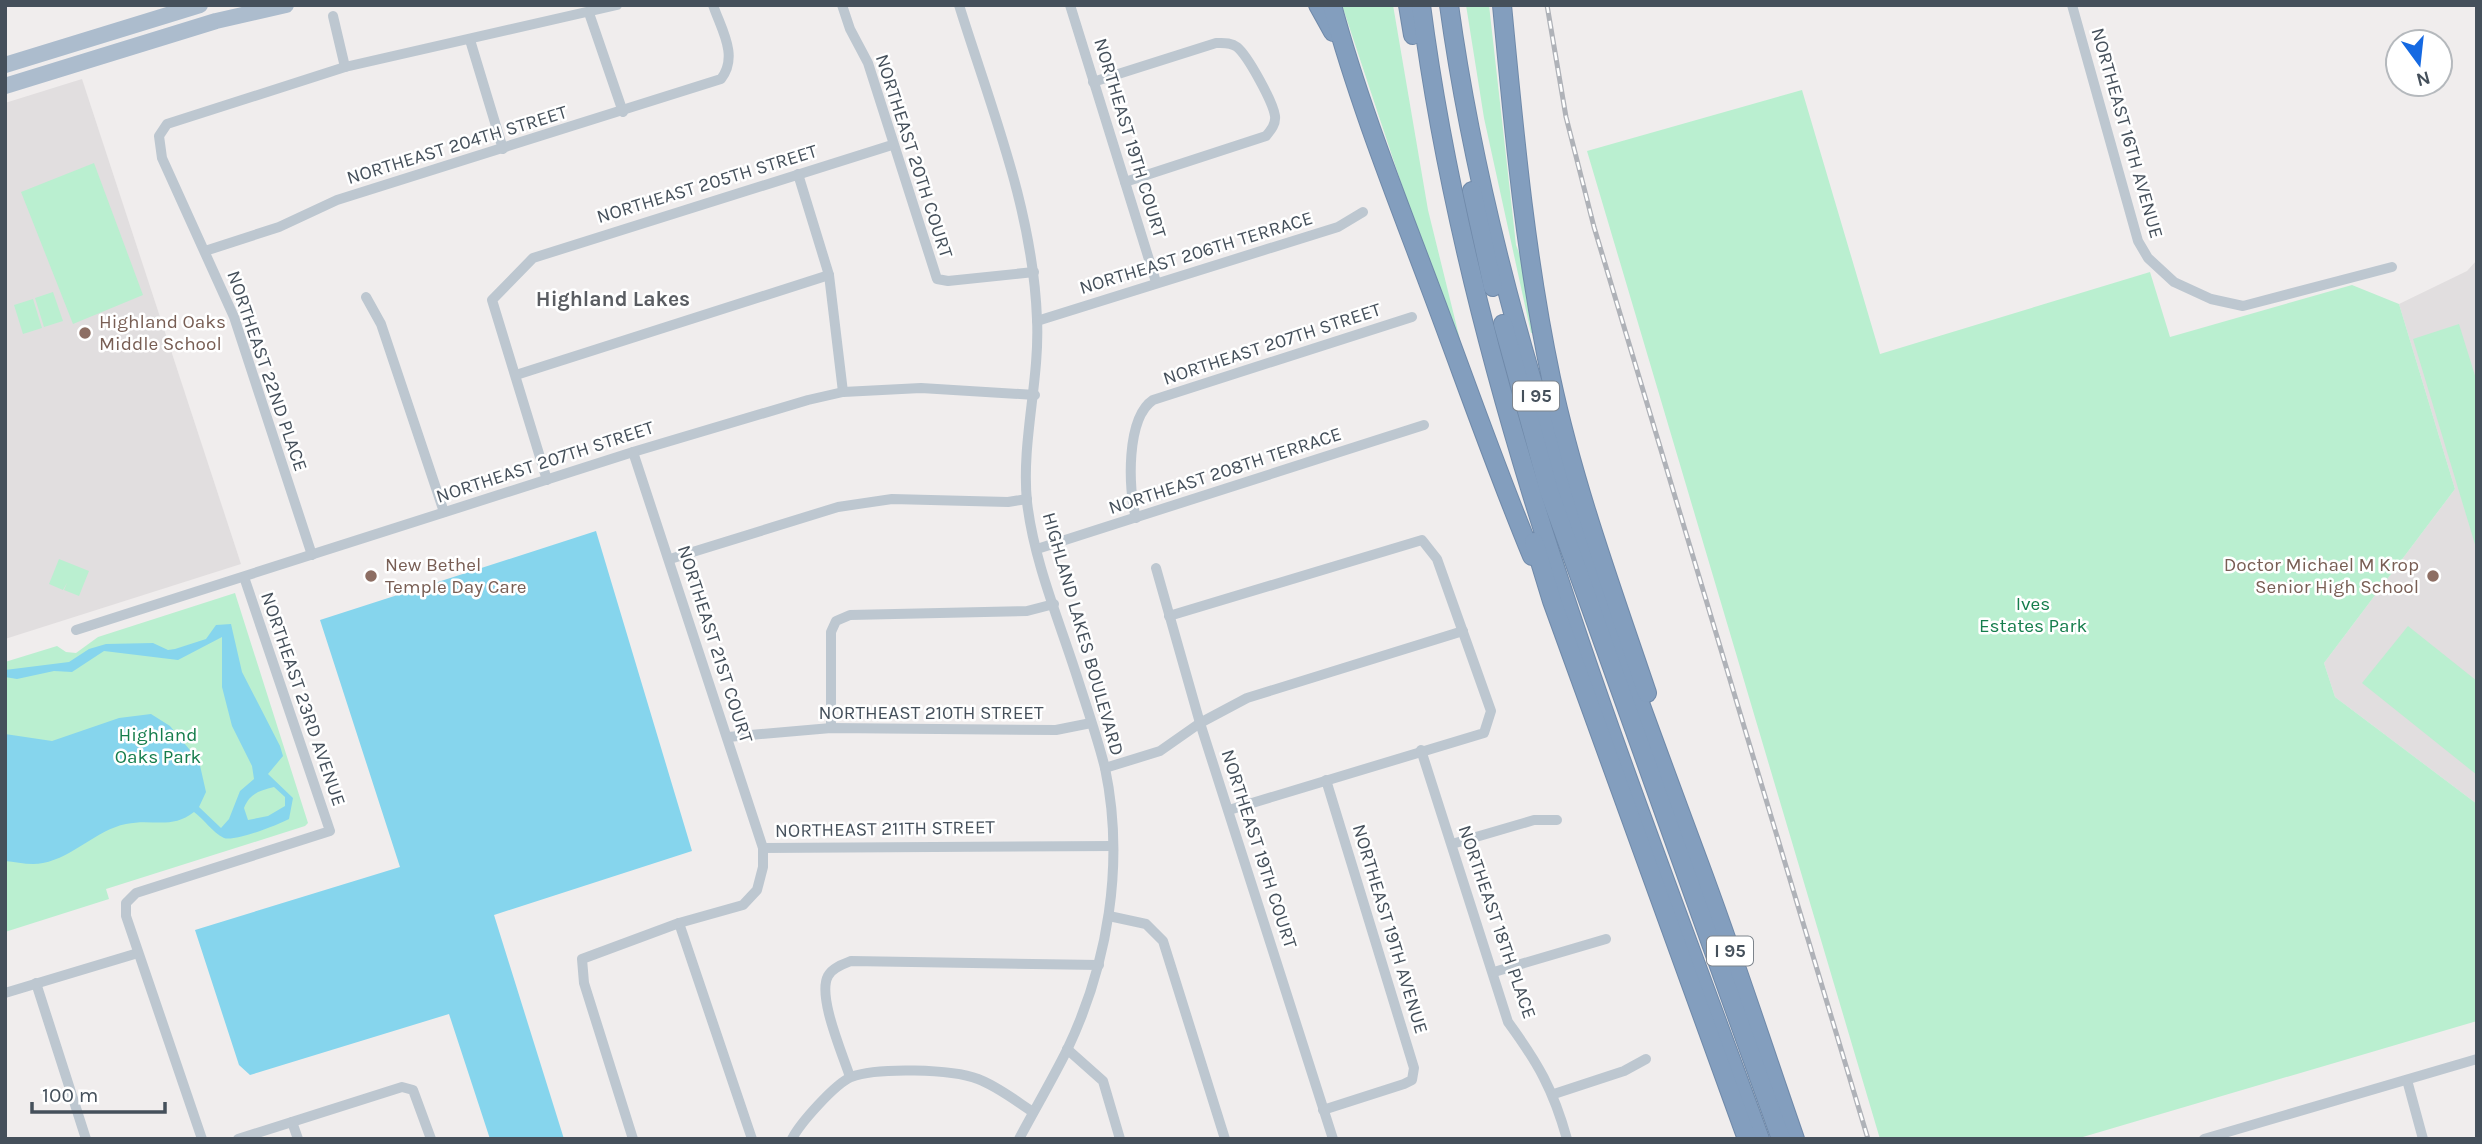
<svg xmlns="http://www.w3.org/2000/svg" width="2482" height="1144" viewBox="0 0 2482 1144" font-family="Karla,sans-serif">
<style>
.education{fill:#e1dedf}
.green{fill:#baefd0}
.water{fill:#86d5ed;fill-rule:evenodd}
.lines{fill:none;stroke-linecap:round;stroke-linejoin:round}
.highway-casing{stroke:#6f89a9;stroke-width:20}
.street{stroke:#bdc7d0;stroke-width:10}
.primary{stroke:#acbccd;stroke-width:16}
.highway{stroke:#839ebe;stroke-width:18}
.rail-casing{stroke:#afb2b8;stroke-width:5}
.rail{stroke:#fff;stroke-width:2.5;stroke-dasharray:8;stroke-linecap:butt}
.education-dot{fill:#8d6e63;stroke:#fff;stroke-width:2.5}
.labels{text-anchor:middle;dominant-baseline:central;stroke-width:5;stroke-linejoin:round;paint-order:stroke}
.shield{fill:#fff;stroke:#7d848c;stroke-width:2}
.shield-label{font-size:18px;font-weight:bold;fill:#45505b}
.street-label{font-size:19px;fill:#45505b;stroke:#fff}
.education-label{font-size:19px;fill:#785e54;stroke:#fff;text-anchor:start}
.park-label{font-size:19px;fill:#157d4c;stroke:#fff}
.neighbourhood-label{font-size:21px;font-weight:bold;fill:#5a5d62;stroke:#fff}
</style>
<rect width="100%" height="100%" fill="#f0eded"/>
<!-- education -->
<g class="education">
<path d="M82,79L241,564L5,639V103Z"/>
<path d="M2477,260V804L2335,697L2324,663L2455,489L2399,304L2467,271Z"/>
</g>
<!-- green -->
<g class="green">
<path d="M1342,5H1393L1428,210L1465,360L1414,222Z"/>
<path d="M1466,5H1489L1516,245L1524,266L1534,333H1531L1484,118Z"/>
<path d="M1802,90L1880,354L2150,272L2170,337L2352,285L2399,304L2455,489L2324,663L2335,697L2477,804V1021L2076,1139H1880L1587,151Z"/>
<path d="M94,163L143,295L73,324L21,192Z"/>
<path d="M53,292L63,321L44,327L35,298Z"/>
<path d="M33,299L42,328L23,334L14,305Z"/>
<path d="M2459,324L2477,382V551L2413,339Z"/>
<path d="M59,559L89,571L79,596L64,590L67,583L63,590L49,584Z"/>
<path d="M235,593L308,823L305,826L106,889L109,899L5,932V662L57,646L66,652L76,653L98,637Z"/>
<path d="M2408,626L2477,681V775L2362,683Z"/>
</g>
<!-- water -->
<g class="water">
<path d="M596,531L692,851L494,915L564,1139H490L449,1014L250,1075L239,1065L195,930L400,867L320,620Z"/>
<path d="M231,624L242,672L280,746L283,756L268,774L293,798L289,819C278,825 234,842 224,838C212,832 204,819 194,812C171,830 152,818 126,824C96,830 74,857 43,863C31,866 17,862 5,861V734L52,741L119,718L151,714L170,726L199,761L206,792L199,807L221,828L229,819L240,791L254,779L252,766L232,726L222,687V637L178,660L104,651L72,672L54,671L17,679L5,677V670L69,662L89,649L106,644L153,643L168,650L175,649L206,639L216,625ZM274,787L285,797V806L268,816L248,820L244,808C250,793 259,791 274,787Z"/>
</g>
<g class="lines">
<!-- highway casing -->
<g class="highway-casing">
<g id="highway">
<path d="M1318,5L1333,32"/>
<path d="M1332,5C1358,101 1395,194 1430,287C1464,377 1495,467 1532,556"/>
<path d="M1408,5L1413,35"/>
<path d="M1421,5C1472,399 1626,768 1760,1139"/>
<path d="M1449,5C1490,303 1595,583 1699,863C1733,954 1763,1047 1795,1139"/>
<path d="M1502,5C1514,130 1525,255 1551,378C1574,486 1612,589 1647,693"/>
<path d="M1472,191L1493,287"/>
<path d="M1503,324L1549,491L1781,1139"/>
<path d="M1534,542L1552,601L1747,1139"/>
</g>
</g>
<!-- street -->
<g class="street">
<path d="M842,5L850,29L868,63L937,279L948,281L1034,272"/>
<path d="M959,5C991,108 1033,210 1037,319C1040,380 1021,442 1027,502C1034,563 1061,625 1079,683C1088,711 1098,740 1105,768C1125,863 1108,964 1067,1050C1052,1080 1035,1109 1019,1139"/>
<path d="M1070,5L1156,282"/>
<path d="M2072,5L2138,241L2148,258L2174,282L2211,299L2243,306L2392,267"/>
<path d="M589,13L623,112"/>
<path d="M333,16L345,67"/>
<path d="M470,40L503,149"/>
<path d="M1093,82L1216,43C1223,43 1231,42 1237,47C1248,56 1273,102 1275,116C1276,124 1271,130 1266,136L1125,182"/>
<path d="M798,174L829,275L843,392"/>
<path d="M205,251L279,227L337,200L721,79C739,56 721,29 713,5"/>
<path d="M366,297L381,324L444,512"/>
<path d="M1037,321L1338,227L1363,212"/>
<path d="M516,375L829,275"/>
<path d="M547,480L492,300L533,258L892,145"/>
<path d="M1136,518C1128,489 1126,418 1153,400L1412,317"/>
<path d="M1037,549L1424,425"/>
<path d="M312,555L234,317L162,158L159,136L167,124L345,67L617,5"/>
<path d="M670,559L838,507L892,499L1008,502L1027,499"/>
<path d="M1156,568L1200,723L1333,1139"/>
<path d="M1169,616L1422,540L1437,559L1491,711L1484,733L1229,810"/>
<path d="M76,630L633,452L808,400L843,392L921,388L1035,395"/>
<path d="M831,728V632L836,621L850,615L1027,611L1054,604"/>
<path d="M728,737L831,728L1056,730L1091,723"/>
<path d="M1421,750L1508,1022C1538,1063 1553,1089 1567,1139"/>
<path d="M1105,768L1160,751L1200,723L1247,698L1463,631"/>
<path d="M1452,844L1534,820H1557"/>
<path d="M763,848L1113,846"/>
<path d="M1109,916L1146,924L1163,941L1225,1139"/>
<path d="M679,923L752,1139"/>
<path d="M1494,972L1606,939"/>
<path d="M36,983L86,1139"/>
<path d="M5,993L138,953"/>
<path d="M1067,1049L1103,1081L1120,1139"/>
<path d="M850,1077C843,1055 817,996 828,976C832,968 843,964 851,961L1099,965"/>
<path d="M2407,1080L2423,1139"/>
<path d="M1554,1094L1624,1071L1646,1059"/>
<path d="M1323,1110L1404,1084L1412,1080L1414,1068L1326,780"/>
<path d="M292,1122L298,1139"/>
<path d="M202,1139L126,916V903L136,893L330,831L244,577"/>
<path d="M238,1139L402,1087L413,1090L431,1139"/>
<path d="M633,1139L584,983L582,959L679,923L743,905L757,890L763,867V848L633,452"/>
<path d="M792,1139C800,1123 835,1084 851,1077C877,1067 952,1069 978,1079C997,1086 1016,1101 1033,1112"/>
<path d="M2204,1139L2477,1059"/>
</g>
<!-- primary -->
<g class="primary">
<path d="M5,65L200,5"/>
<path d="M5,86L216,21L286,5"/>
</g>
<!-- highway -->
<use href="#highway" class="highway"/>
<!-- rail casing -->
<g class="rail-casing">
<path id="rail" d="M1547,5L1566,117L1594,227L1868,1139"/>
</g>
<!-- rail -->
<use href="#rail" class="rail"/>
</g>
<!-- markers -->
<g class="education-dot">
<circle cx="85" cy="333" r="7"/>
<circle cx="371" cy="576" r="7"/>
<circle cx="2433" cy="576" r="7"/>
</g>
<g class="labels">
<!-- shield labels -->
<g class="shield">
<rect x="1513" y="381.5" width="46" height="29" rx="5"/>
<rect x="1707" y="936.5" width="46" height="29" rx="5"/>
</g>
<g class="shield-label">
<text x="1536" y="396">I 95</text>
<text x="1730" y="951">I 95</text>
</g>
<!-- street labels -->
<g class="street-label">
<text transform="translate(2127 133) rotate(74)">NORTHEAST 16TH AVENUE</text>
<text transform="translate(1130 138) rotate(73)">NORTHEAST 19TH COURT</text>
<text transform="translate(457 145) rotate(-17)">NORTHEAST 204TH STREET</text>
<text transform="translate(914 156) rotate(72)">NORTHEAST 20TH COURT</text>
<text transform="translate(707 184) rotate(-17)">NORTHEAST 205TH STREET</text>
<text transform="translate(1196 253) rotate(-17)">NORTHEAST 206TH TERRACE</text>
<text transform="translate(1272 344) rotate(-18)">NORTHEAST 207TH STREET</text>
<text transform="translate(267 371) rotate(71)">NORTHEAST 22ND PLACE</text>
<text transform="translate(545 462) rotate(-18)">NORTHEAST 207TH STREET</text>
<text transform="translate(1225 471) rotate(-18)">NORTHEAST 208TH TERRACE</text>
<text transform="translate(1083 634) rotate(74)">HIGHLAND LAKES BOULEVARD</text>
<text transform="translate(715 644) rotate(72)">NORTHEAST 21ST COURT</text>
<text transform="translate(303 699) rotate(71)">NORTHEAST 23RD AVENUE</text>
<text x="931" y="713">NORTHEAST 210TH STREET</text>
<text transform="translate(885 829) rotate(-1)">NORTHEAST 211TH STREET</text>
<text transform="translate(1259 849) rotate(72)">NORTHEAST 19TH COURT</text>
<text transform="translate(1497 922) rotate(71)">NORTHEAST 18TH PLACE</text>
<text transform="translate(1390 929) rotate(73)">NORTHEAST 19TH AVENUE</text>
</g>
<!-- education labels -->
<g class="education-label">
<text x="99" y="322">Highland Oaks<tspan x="99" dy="22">Middle School</tspan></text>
<text x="385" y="565">New Bethel<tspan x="385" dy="22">Temple Day Care</tspan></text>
<text x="2419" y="565" text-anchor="end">Doctor Michael M Krop<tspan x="2419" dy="22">Senior High School</tspan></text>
</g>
<!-- park labels -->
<g class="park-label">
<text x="2033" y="604">Ives<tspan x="2033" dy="22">Estates Park</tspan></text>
<text x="158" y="735">Highland<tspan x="158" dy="22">Oaks Park</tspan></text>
</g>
<!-- neighbourhood labels -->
<g class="neighbourhood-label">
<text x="613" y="299">Highland Lakes</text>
</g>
</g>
<!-- border -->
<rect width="2482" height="1144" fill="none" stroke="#45505b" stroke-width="14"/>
<!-- north arrow -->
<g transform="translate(2419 63) rotate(165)"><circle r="33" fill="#ffffff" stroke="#b5b9bd" stroke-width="2"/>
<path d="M0-5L12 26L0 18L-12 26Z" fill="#1569e2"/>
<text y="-10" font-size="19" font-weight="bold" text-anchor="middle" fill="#45505b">N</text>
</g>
<!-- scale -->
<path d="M32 1102v10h133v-10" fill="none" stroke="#45505b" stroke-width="3.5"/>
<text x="42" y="1102" font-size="21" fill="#45505b" stroke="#ffffff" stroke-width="5" paint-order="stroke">100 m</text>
</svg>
